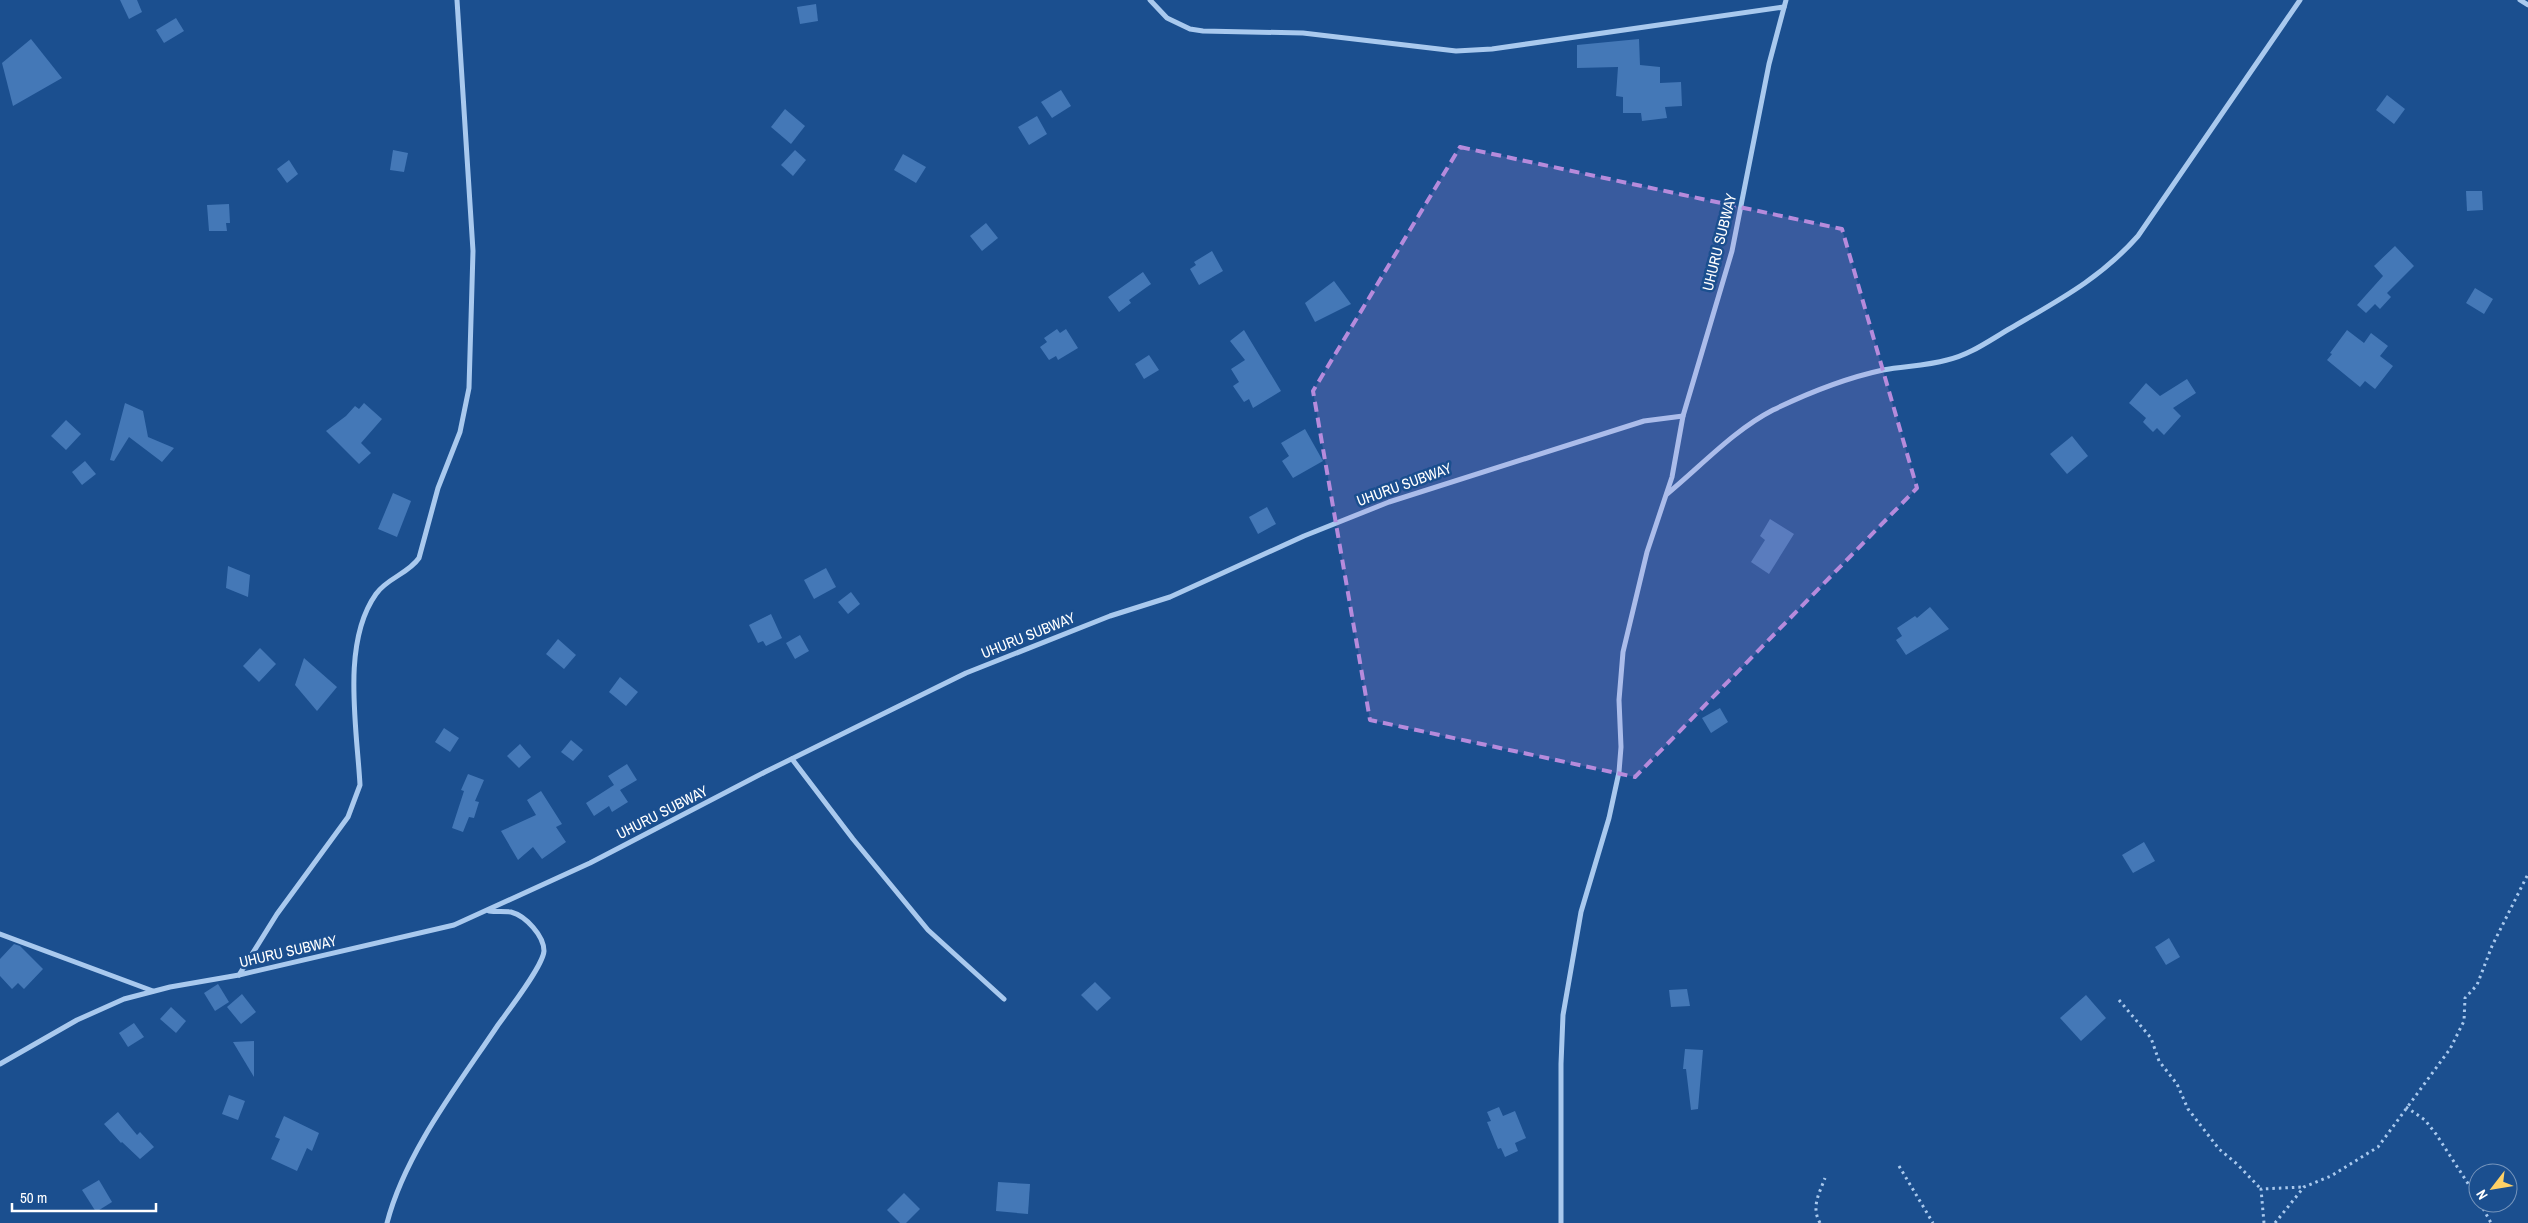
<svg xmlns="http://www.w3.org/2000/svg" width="2528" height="1223" viewBox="0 0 2528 1223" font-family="'Archivo Narrow',sans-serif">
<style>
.building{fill:#4478b7}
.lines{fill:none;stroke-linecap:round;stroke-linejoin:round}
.path{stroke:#a9c9ee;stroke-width:3;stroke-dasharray:2.5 4;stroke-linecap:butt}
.street{stroke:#a9c9ee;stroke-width:5}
.marked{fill:#b68bdc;fill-opacity:0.2;stroke:#b68bdc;stroke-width:4;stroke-dasharray:10 6;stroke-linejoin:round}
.labels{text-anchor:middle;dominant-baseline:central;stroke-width:5;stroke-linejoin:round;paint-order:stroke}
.street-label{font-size:15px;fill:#fff;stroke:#1b4f8f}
</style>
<rect width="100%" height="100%" fill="#1b4f8f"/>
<!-- building -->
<g class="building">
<path d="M120,0H137L142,12L129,19Z"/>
<path d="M816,4L818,21L800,24L797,7Z"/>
<path d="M176,18L184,31L164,43L156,30Z"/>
<path d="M31,39L62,78L13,106L2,63Z"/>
<path d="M1639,39L1640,65L1660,67V83L1681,82L1682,106L1665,107L1667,118L1642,121L1641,113H1623V97L1616,96L1618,67L1577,68V45Z"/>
<path d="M1061,90L1071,106L1052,118L1041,102Z"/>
<path d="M2387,95L2405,109L2394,124L2376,110Z"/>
<path d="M785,109L805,126L791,144L771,127Z"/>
<path d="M1037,116L1047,134L1029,145L1018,127Z"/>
<path d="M393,150L408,153L404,172L390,170Z"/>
<path d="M795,150L806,160L793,176L781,165Z"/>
<path d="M903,154L926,167L916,183L894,170Z"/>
<path d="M289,160L298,174L287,183L277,169Z"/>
<path d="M2466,191H2482L2483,210L2467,211Z"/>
<path d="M229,204L230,223H226L227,231H209L207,205Z"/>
<path d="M986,223L998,238L982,251L970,236Z"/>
<path d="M2395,246L2414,266L2387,293L2391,297L2380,309L2375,304L2366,313L2357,305L2383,276L2374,266Z"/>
<path d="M1212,251L1223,271L1199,285L1190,269L1196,265L1194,262Z"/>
<path d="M1143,272L1151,284L1129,300L1131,303L1119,312L1108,297Z"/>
<path d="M1334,281L1351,304L1315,322L1305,303Z"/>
<path d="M2475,288L2493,299L2484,314L2466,303Z"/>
<path d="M1057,329L1060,333L1066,329L1078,348L1058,360L1056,356L1049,360L1040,347L1047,342L1044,338Z"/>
<path d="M1244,330L1281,391L1253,408L1249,399L1244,402L1233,386L1239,382L1231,369L1245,360L1230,341Z"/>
<path d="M2347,330L2364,343L2371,333L2388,346L2380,356L2393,366L2375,389L2365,381L2360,387L2327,360L2332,354L2330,353Z"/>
<path d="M1149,355L1159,370L1144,379L1135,364Z"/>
<path d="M2187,379L2196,393L2173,408L2181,416L2164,435L2157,428L2153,432L2143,422L2146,418L2129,403L2146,383L2160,396Z"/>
<path d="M125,403L143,411L148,437L174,448L162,462L129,437L114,461L110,460Z"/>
<path d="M364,403L382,419L361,443L371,453L359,464L326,431L346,416L355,406L359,409Z"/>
<path d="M66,420L81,434L66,450L51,436Z"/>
<path d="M1305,429L1323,461L1293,478L1282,461L1289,456L1281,443Z"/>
<path d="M2072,436L2088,456L2067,474L2050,454Z"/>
<path d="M85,461L96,474L82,485L72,472Z"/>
<path d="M393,493L411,501L397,537L378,529Z"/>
<path d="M1267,507L1276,524L1258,534L1249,517Z"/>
<path d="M1770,519L1794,534L1769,574L1751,562L1765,540L1760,536Z"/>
<path d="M228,566L250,575L248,597L226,588Z"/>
<path d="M826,568L836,587L814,599L804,580Z"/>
<path d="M851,592L860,604L848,614L838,602Z"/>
<path d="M1930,607L1949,629L1906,655L1896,640L1902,636L1897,628L1915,616L1917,618Z"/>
<path d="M771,614L782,638L766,646L763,641L758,643L749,625Z"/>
<path d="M800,635L809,651L795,659L786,643Z"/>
<path d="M558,639L576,655L564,669L546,654Z"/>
<path d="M260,648L276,664L259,682L243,666Z"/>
<path d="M304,658L337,687L317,711L295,685Z"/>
<path d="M620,677L638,692L626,706L609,692Z"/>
<path d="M1720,708L1728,722L1711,733L1702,718Z"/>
<path d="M444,728L459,738L450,752L435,742Z"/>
<path d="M571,740L583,750L573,761L561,752Z"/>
<path d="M520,744L531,757L519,768L507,756Z"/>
<path d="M627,764L637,780L620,790L628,802L612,812L609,806L594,816L586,803L614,785L608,776Z"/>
<path d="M468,774L484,780L475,801L479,802L474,818L469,817L463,832L452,828L464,791L461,790Z"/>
<path d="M541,791L562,824L556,827L566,842L542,859L533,847L518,860L501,831L536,815L527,800Z"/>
<path d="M2144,842L2155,861L2133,873L2122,855Z"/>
<path d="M2169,938L2180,957L2166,965L2155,947Z"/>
<path d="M14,944L20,946L43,969L24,989L18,983L12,989L0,976V959Z"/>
<path d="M1095,982L1111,998L1097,1011L1081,995Z"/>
<path d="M218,984L229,1002L215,1011L204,993Z"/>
<path d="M1687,989L1690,1006L1671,1007L1669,990Z"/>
<path d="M242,994L256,1012L241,1024L227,1007Z"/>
<path d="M2086,995L2106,1018L2081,1041L2060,1018Z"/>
<path d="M171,1007L186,1021L176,1033L160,1019Z"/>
<path d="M134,1023L144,1037L128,1047L119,1033Z"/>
<path d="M254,1041V1077L233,1042Z"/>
<path d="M1685,1049L1703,1050L1698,1109L1691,1110L1686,1069H1683Z"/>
<path d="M229,1095L245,1101L238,1120L222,1114Z"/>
<path d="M1499,1107L1503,1116L1515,1111L1526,1138L1515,1143L1518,1151L1505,1157L1501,1148L1498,1149L1487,1122L1491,1121L1487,1112Z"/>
<path d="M118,1112L137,1135L140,1132L154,1147L140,1159L122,1142L121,1143L104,1124Z"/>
<path d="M284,1116L319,1133L312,1151L307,1148L297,1171L271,1159L280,1139L275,1137Z"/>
<path d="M99,1180L112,1202L96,1212L82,1190Z"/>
<path d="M998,1182L1030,1184L1028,1214L996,1211Z"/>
<path d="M904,1193L920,1209L906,1223H900L887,1210Z"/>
</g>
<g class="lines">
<!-- path -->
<g class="path">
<path d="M2119,1000L2151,1038L2159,1061L2177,1084L2188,1109L2219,1149L2237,1164L2261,1189"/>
<path d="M2406,1107L2425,1120L2436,1134L2478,1199"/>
<path d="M1899,1166L1933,1223"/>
<path d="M2480,1203L2491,1223"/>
<path d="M1820,1223C1811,1207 1819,1194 1825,1178"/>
<path d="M2264,1223L2261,1189L2303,1187"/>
<path d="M2275,1223L2304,1187L2331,1176L2378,1147L2450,1049L2464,1021L2465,998L2477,985L2492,946L2528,874"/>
</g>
<!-- street -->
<g class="street">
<path d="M1150,0L1167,18L1190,29L1203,31L1303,33L1456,51L1492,49L1784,7"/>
<path d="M2520,0L2528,5"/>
<path d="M1667,494C1701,466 1734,430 1773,410C1808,393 1846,378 1883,370C1904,366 1926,366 1947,360C1970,355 1990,340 2011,328C2059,300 2101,278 2138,236L2300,0"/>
<path d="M792,759L853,839L928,930L1004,999"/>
<path d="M0,934L153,991"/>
<path d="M239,975L277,914L348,817L360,785C357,728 341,643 376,594C387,578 408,574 419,558L438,488L460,432L469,388L473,251L457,0"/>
<path d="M0,1064L77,1020L124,999L170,987L239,975L454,925L590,863L765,772L966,673L1110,616L1170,597L1304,536L1389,502L1644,421L1683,416"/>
<path d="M387,1223C405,1153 458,1085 498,1025C508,1011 543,966 544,951C544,936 526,916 511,912C505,911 496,912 489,911"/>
<path d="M1561,1223V1064L1563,1015L1581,912L1609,818L1619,772L1621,747L1619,700L1623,652L1647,552L1672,477L1683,416L1732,251L1769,64L1786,0"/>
</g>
</g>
<!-- marked area -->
<path class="marked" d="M1460,147L1842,229L1917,488L1635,777L1370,720L1313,391Z"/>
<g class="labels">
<!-- street labels -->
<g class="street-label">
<text transform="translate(1719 242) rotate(-76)">UHURU SUBWAY</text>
<text transform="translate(1404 484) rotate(-20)">UHURU SUBWAY</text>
<text transform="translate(1028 635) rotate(-22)">UHURU SUBWAY</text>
<text transform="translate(662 812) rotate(-27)">UHURU SUBWAY</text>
<text transform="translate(288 951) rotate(-13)">UHURU SUBWAY</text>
</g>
</g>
<!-- north arrow -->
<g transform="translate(2493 1188) rotate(239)"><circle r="24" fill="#1b4f8f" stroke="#7695bc"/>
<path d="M0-4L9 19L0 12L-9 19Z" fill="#ffd166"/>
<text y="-8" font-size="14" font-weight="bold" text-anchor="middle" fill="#ffffff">N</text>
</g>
<!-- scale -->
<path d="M12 1203v8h144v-8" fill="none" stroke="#ffffff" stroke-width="2.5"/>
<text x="20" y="1203" font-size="15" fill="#ffffff" stroke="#1b4f8f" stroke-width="4" paint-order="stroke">50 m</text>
</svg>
